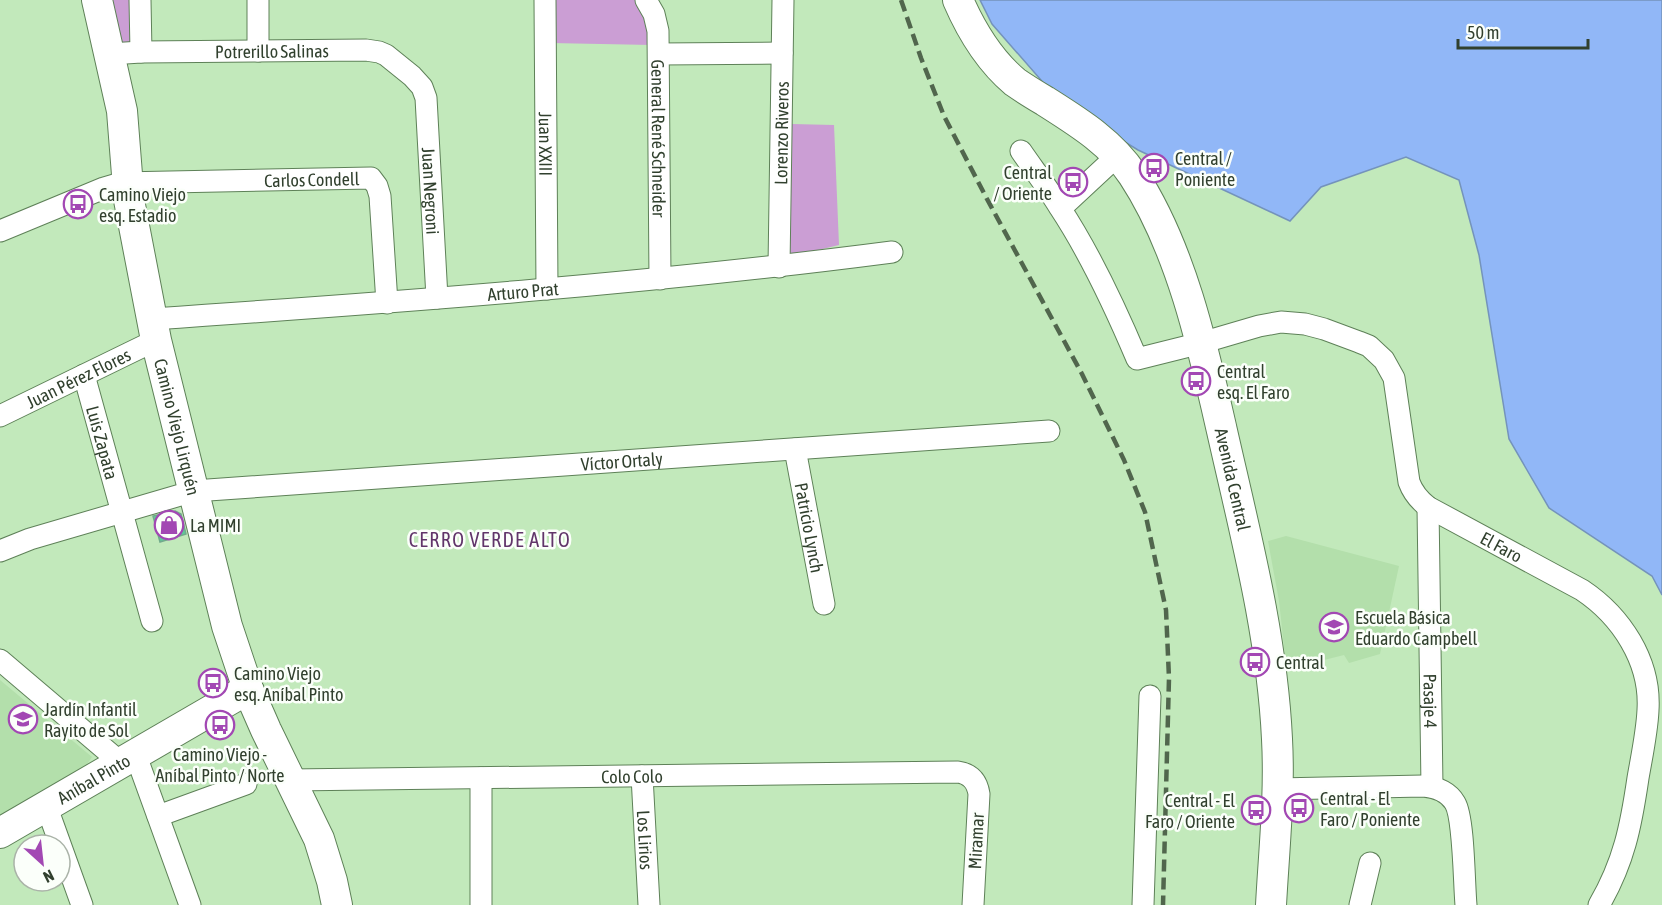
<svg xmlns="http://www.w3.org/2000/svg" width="1662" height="905" viewBox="0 0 1662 905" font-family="'Asap Condensed',sans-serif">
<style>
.built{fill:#b3dfab}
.green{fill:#cb9ed4}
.water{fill:#91b7f7;stroke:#7493bb;stroke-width:1.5}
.building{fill:#5dcb97;stroke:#71aa8c;stroke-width:1.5}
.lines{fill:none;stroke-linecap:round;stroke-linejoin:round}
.street-casing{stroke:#5e8158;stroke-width:23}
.secondary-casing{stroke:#5e8158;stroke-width:32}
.street{stroke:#fff;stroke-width:21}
.secondary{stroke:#fff;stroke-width:30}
.rail{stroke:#51664d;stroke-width:4.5;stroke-dasharray:12 6;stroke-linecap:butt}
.labels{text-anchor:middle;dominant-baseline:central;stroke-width:5;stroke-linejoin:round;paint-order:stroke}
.street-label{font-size:18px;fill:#31402e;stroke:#fbfffa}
.poi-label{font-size:18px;fill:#31402e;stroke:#fbfffa;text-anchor:start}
.neighbourhood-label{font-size:20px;letter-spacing:1.5px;fill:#61356a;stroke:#fbfffa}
</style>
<rect width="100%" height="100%" fill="#c2e9bb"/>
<!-- built -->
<g class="built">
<path d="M1286,536L1399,566L1380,654L1349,663L1344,655L1300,666L1285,656L1279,601L1268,541Z"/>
<path d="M0,680L92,757L85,767L0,816Z"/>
</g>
<!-- green -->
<g class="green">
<path d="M110,0H133L136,45L120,47Z"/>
<path d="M551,0H642L652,45L550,43Z"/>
<path d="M792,124L834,125L839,245L789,257Z"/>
</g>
<!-- water -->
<path class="water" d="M980,0H1662V595L1652,576L1549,508L1509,439L1479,255L1459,180L1406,157L1321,187L1290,221L1138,150L1061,103L992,24Z"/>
<!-- building -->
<path class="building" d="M175,511L181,514L186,534L160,542L153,516Z"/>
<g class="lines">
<!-- street casing -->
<g class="street-casing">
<g id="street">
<path d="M140,0L141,52"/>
<path id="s1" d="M545,0L547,289"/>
<path id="s2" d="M646,0L654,14L658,31L660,279"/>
<path d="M258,51V0"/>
<path id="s3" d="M110,54L141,52L366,50L379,52L386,55L412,76L422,87L426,98L437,298"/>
<path d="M659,54L782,53"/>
<path id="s4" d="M1021,151C1034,170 1048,188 1060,208C1091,255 1115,307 1137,359L1201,343L1259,326L1281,322L1305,324L1324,329L1359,342L1369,346L1384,360L1394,378L1409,482C1413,493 1419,500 1428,507L1582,590C1621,616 1651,661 1648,710C1647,732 1642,755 1638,778C1631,826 1624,862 1599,905"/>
<path d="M1061,208L1118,155"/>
<path id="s5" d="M0,231L104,188L121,183L371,178L377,186L380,196L387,303"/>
<path id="s6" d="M779,267L783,0"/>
<path id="s7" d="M152,319C399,302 646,284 892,252"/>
<path id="s8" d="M84,375L152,621"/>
<path id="s9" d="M0,416L156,340"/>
<path id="s10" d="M795,449L824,604"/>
<path id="s11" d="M1428,507L1432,787"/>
<path id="s12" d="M0,551L30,539L194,491L1049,431"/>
<path d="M0,660L120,762"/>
<path d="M135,753L190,905"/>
<path id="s13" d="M642,776L649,905"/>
<path id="s14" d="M290,780L958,772C970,774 977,781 979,794L973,905"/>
<path d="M1277,789L1423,786C1436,787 1448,791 1455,803C1464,818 1464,884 1466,905"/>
<path d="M46,805L82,905"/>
<path d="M158,816L246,784"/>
<path d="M481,905V778"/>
<path d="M1143,905L1150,696"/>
<path d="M1360,905L1370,863"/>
</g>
</g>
<!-- secondary casing -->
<g class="secondary-casing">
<g id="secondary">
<path id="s15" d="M97,0L122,111L129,200L156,340L227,626L248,689L266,730L319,839L332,881L337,905"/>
<path id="s16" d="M958,0C971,30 990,61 1015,82C1025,89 1035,95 1045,101C1078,122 1111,142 1133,175C1181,248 1203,347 1222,431C1245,533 1272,634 1277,739C1280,794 1274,850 1271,905"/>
<path id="s17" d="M0,833L248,689"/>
</g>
</g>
<!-- street -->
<use href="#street" class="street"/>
<!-- secondary -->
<use href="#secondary" class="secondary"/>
<!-- rail -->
<path class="rail" d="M901,0L921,58L944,116L987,199L1082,374L1124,460L1145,512L1166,610L1169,678L1163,905"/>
</g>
<!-- icons -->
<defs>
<g id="bus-ring" transform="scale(1.5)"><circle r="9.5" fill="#fbfffa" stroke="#a248b3" stroke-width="1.5"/><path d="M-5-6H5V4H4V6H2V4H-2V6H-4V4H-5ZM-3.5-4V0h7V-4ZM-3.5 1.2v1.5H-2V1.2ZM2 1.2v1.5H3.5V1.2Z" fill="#a248b3"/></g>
<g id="shop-ring" transform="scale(1.5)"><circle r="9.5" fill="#fbfffa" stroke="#a248b3" stroke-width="1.5"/><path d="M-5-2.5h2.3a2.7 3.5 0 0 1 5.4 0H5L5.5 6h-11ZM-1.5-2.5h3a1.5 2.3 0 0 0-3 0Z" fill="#a248b3"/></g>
<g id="school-ring" transform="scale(1.5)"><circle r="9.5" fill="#fbfffa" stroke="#a248b3" stroke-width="1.5"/><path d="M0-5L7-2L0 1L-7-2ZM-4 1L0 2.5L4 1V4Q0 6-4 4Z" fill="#a248b3"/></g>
</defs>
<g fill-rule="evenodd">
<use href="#bus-ring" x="1154" y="168"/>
<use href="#bus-ring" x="1073" y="182"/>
<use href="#bus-ring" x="78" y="204"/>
<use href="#bus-ring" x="1196" y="381"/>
<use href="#shop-ring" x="169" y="525"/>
<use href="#school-ring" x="1334" y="627"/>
<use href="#bus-ring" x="1255" y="662"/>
<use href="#bus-ring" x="213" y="683"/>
<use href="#school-ring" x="23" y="719"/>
<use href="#bus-ring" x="220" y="725"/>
<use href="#bus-ring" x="1299" y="808"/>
<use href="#bus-ring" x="1256" y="810"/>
</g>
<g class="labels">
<!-- street labels -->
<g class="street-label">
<text stroke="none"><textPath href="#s3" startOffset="162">Potrerillo Salinas</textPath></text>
<text stroke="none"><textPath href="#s6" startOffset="134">Lorenzo Riveros</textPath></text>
<text stroke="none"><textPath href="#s2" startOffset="141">General René Schneider</textPath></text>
<text stroke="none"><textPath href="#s1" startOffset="144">Juan XXIII</textPath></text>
<text stroke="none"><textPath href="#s5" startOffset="321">Carlos Condell</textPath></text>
<text stroke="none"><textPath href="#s3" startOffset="430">Juan Negroni</textPath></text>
<text stroke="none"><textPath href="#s7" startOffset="372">Arturo Prat</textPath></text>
<text stroke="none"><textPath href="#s9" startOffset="87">Juan Pérez Flores</textPath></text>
<text stroke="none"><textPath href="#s15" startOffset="435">Camino Viejo Lirquén</textPath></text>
<text stroke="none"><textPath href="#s8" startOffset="70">Luis Zapata</textPath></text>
<text stroke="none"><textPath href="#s12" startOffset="632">Víctor Ortaly</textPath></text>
<text stroke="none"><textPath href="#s16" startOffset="574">Avenida Central</textPath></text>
<text stroke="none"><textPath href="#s10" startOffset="80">Patricio Lynch</textPath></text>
<text stroke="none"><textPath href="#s4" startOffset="741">El Faro</textPath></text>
<text stroke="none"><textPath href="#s11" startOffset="194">Pasaje 4</textPath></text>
<text stroke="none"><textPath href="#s14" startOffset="342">Colo Colo</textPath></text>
<text stroke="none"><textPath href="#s17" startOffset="108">Aníbal Pinto</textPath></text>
<text stroke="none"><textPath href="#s13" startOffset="64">Los Lirios</textPath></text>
<text transform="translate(976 841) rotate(-87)">Miramar</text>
</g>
<!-- poi labels -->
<g class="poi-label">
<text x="1175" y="158">Central /<tspan x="1175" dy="21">Poniente</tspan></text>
<text x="1052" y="172" text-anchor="end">Central<tspan x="1052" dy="21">/ Oriente</tspan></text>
<text x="99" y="194">Camino Viejo<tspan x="99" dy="21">esq. Estadio</tspan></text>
<text x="1217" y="371">Central<tspan x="1217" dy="21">esq. El Faro</tspan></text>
<text x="190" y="525">La MIMI</text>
<text x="1355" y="617">Escuela Básica<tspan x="1355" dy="21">Eduardo Campbell</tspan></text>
<text x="1276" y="662">Central</text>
<text x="234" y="673">Camino Viejo<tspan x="234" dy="21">esq. Aníbal Pinto</tspan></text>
<text x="44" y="709">Jardín Infantil<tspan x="44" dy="21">Rayito de Sol</tspan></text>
<text x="220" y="754" text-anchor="middle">Camino Viejo -<tspan x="220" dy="21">Aníbal Pinto / Norte</tspan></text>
<text x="1320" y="798">Central - El<tspan x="1320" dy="21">Faro / Poniente</tspan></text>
<text x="1235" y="800" text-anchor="end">Central - El<tspan x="1235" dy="21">Faro / Oriente</tspan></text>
</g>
<!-- neighbourhood labels -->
<g class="neighbourhood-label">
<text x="490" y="539">CERRO VERDE ALTO</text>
</g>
</g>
<!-- north arrow -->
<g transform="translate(42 863) rotate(153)"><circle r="28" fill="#fbfffa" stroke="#aab3a8" stroke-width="1.5"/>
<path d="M0-4.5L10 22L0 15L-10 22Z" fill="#a248b3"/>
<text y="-9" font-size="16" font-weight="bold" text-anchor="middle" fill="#31402e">N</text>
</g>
<!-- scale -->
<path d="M1458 39v9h130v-9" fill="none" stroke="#31402e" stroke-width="3"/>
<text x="1467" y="39" font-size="18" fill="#31402e" stroke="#fbfffa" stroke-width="4.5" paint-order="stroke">50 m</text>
</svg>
